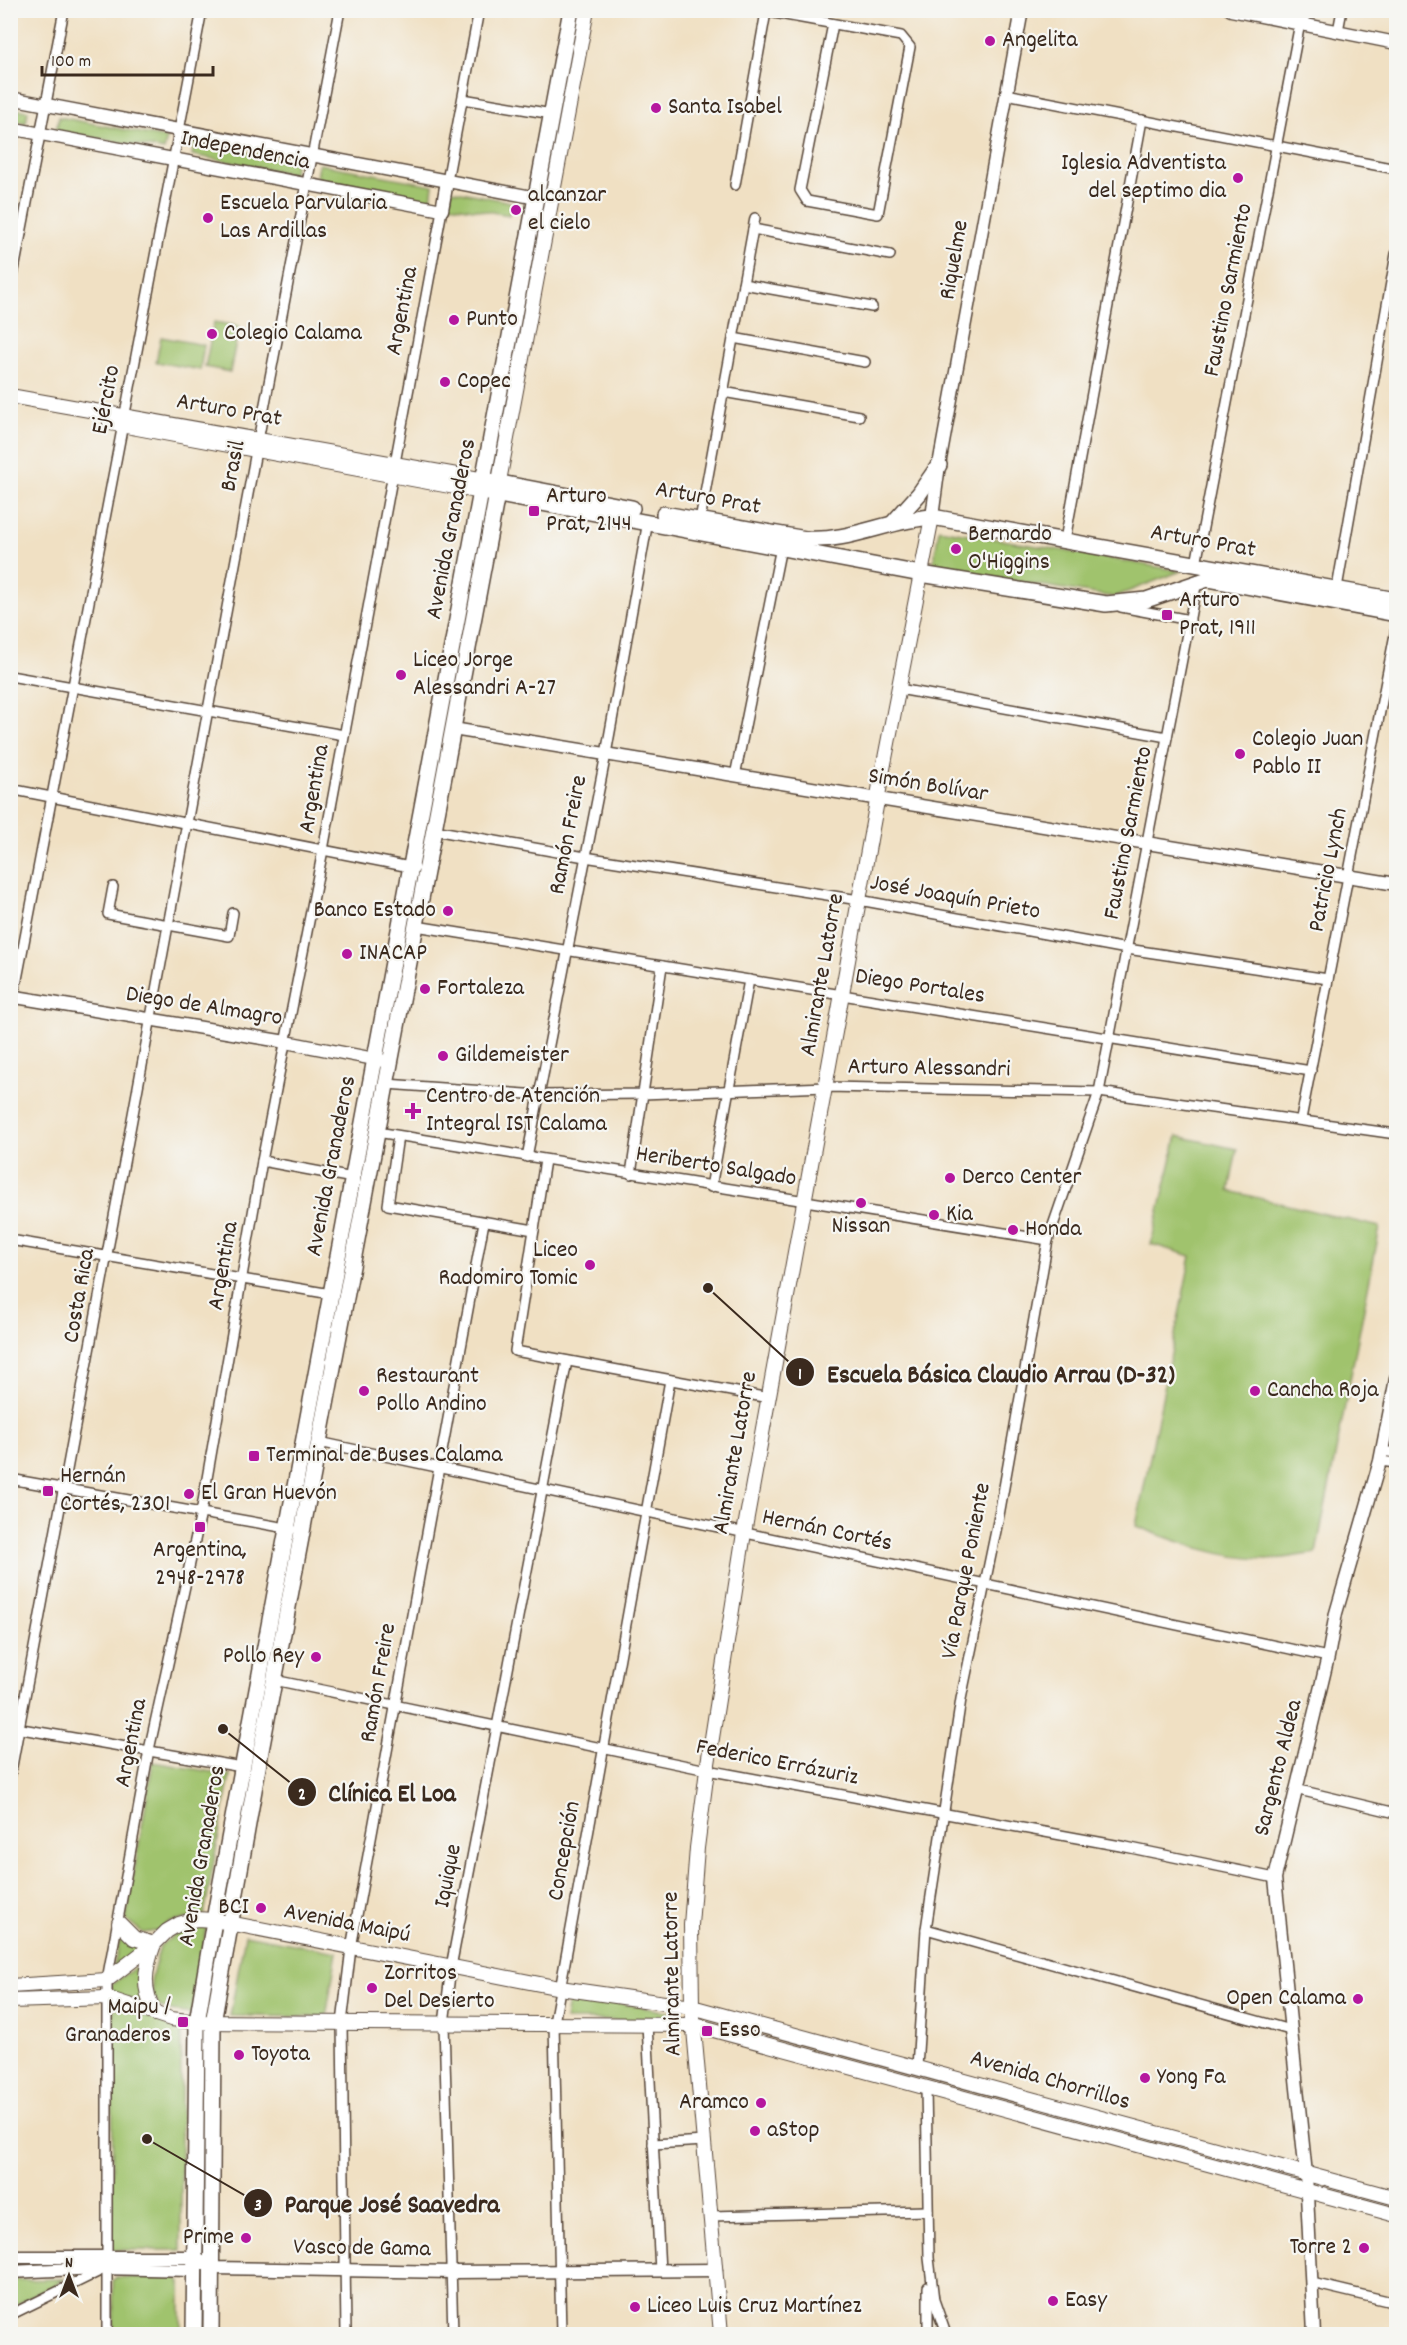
<svg xmlns="http://www.w3.org/2000/svg" width="1407" height="2345" viewBox="0 0 1407 2345" font-family="Dekko,sans-serif">
<style>
.green{fill:#a0c36d;stroke:#6e7646;stroke-width:1.5}
.lines{fill:none;stroke-linecap:round;stroke-linejoin:round}
.minor-casing{stroke:#564537;stroke-width:12}
.tertiary-casing{stroke:#564537;stroke-width:15}
.secondary-casing{stroke:#564537;stroke-width:16}
.primary-casing{stroke:#564537;stroke-width:18}
.minor{stroke:#fff;stroke-width:9}
.tertiary{stroke:#fff;stroke-width:12}
.secondary{stroke:#fff;stroke-width:14}
.primary{stroke:#fff;stroke-width:15}
.poi-dot{fill:#b5179e;stroke:#f6f6f2;stroke-width:2}
.labels{text-anchor:middle;dominant-baseline:central;stroke-width:4.5;stroke-linejoin:round;paint-order:stroke}
.poi-label{font-size:24px;fill:#3b2a1e;stroke:#f6f6f2;text-anchor:start}
.street-label{font-size:24px;fill:#3b2a1e;stroke:#f6f6f2}
.leader{fill:none;stroke:#3b2a1e;stroke-width:2}
.callout-dot{fill:#3b2a1e;stroke:#f6f6f2;stroke-width:2}
.mark-label{font-size:18px;text-anchor:middle;font-weight:bold;fill:#fff}
.callout-label{font-size:26px;text-anchor:middle;font-weight:bold;fill:#3b2a1e;stroke:#f6f6f2;stroke-width:4.5;stroke-linejoin:round;paint-order:stroke}
</style>
<rect width="100%" height="100%" fill="#f6f6f2"/>
<filter id="ink" filterUnits="userSpaceOnUse"><feTurbulence type="fractalNoise" baseFrequency=".0167" numOctaves="2"/><feDisplacementMap in="SourceGraphic" scale="12" xChannelSelector="R" yChannelSelector="G"/><feConvolveMatrix kernelMatrix="1 2 1 2 8 2 1 2 1" color-interpolation-filters="sRGB"/></filter>
<filter id="wash" filterUnits="userSpaceOnUse"><feTurbulence type="fractalNoise" baseFrequency=".008" numOctaves="4" result="noise"/><feDisplacementMap in="SourceGraphic" scale="24" xChannelSelector="R" yChannelSelector="G"/><feGaussianBlur stdDeviation="1.35" result="paint"/><feColorMatrix in="noise" values="0 0 0 0 0 0 0 0 0 0 0 0 0 0 0 0 0 1.4 0 .05"/><feComposite in="paint" operator="in"/></filter>
<g filter="url(#wash)">
<rect width="100%" height="100%" fill="#f0e0c3"/>
<!-- green -->
<g class="green">
<path d="M10,108L28,111L26,123L11,120Z"/>
<path d="M59,117L167,138L164,150L56,131Z"/>
<path d="M194,143L295,161L294,174L192,155Z"/>
<path d="M319,164L433,185L431,200L317,179Z"/>
<path d="M452,190L511,202L509,215L449,205Z"/>
<path d="M214,322L239,326L230,372L205,367Z"/>
<path d="M161,337L204,345L200,370L156,362Z"/>
<path d="M939,529L1181,571L1114,597L933,568Z"/>
<path d="M1177,1136L1237,1149L1229,1191L1380,1227L1316,1553C1301,1555 1285,1559 1270,1559C1225,1560 1177,1542 1136,1526L1191,1256L1151,1244Z"/>
<path d="M153,1762L230,1775L204,1915L168,1923L157,1931L143,1933L126,1919Z"/>
<path d="M207,1926L192,2014L170,2011L159,2006L153,1994L151,1980L160,1946L180,1931Z"/>
<path d="M122,1933L145,1946L112,1973Z"/>
<path d="M245,1935L337,1952L326,2017L230,2016Z"/>
<path d="M143,1965L146,2003L115,1995L111,1985L136,1967Z"/>
<path d="M569,1994L674,2013L676,2021L565,2020Z"/>
<path d="M118,2007C140,2013 159,2023 181,2027V2250H112L113,2011Z"/>
<path d="M116,2277L178,2278L181,2282V2334H114L113,2281Z"/>
<path d="M66,2279L11,2307V2280Z"/>
</g>
</g>
<g filter="url(#ink)">
<g class="lines">
<!-- minor casing -->
<g class="minor-casing">
<g id="minor">
<path d="M758,10L901,36L910,47L878,214L807,201L800,190L833,24"/>
<path d="M1338,31L1342,10"/>
<path d="M1006,94L1396,169"/>
<path d="M463,99L552,114"/>
<path d="M447,181L479,10"/>
<path d="M735,185L766,12"/>
<path d="M753,229L890,255"/>
<path d="M743,284L872,307"/>
<path d="M10,291L64,10"/>
<path d="M733,338L865,362"/>
<path d="M723,392L859,416"/>
<path d="M700,520L755,218"/>
<path d="M1065,540L1142,120"/>
<path d="M1196,564L1300,23"/>
<path d="M1337,588L1396,254"/>
<path d="M1121,607L1190,620"/>
<path d="M10,676L344,735"/>
<path d="M899,689L1167,737"/>
<path d="M735,776L781,547"/>
<path d="M10,789L415,868"/>
<path d="M434,830L585,857L859,900L1127,949L1328,979"/>
<path d="M113,887L108,914L229,936L233,913"/>
<path d="M416,926L1311,1071"/>
<path d="M10,1016L202,10"/>
<path d="M386,1084L540,1095L643,1094L826,1087L1099,1092L1396,1134"/>
<path d="M1301,1119L1396,629"/>
<path d="M377,1132L1048,1240"/>
<path d="M398,1136L388,1205L534,1230"/>
<path d="M527,1157L606,754L648,521"/>
<path d="M545,1160L515,1351L769,1398"/>
<path d="M262,1161L353,1178"/>
<path d="M631,1174L662,966"/>
<path d="M711,1187L749,980"/>
<path d="M10,1240L331,1294"/>
<path d="M319,1442L1328,1657"/>
<path d="M1382,1451L1396,1453"/>
<path d="M1380,1461L1396,1463"/>
<path d="M10,1479L292,1529"/>
<path d="M274,1680L707,1770L1126,1847L1275,1878"/>
<path d="M10,1727L242,1767"/>
<path d="M10,1777L256,451L340,10"/>
<path d="M1295,1789L1396,1813"/>
<path d="M926,1929L1290,2030"/>
<path d="M647,2024L660,2271"/>
<path d="M917,2067L926,1929L961,1699L998,1521L1048,1240L1099,1092L1197,581"/>
<path d="M926,2088L929,2258L934,2300L946,2334"/>
<path d="M653,2144L705,2141"/>
<path d="M711,2216L928,2211"/>
<path d="M1312,2283L1396,2303"/>
<path d="M928,2287V2334"/>
<path d="M10,2315L104,2269"/>
<path d="M107,2334V1980L149,1750L201,1513L262,1161L323,850L442,210"/>
<path d="M346,2334L342,2023L351,1948L484,1222"/>
<path d="M453,2334L444,2024L451,1967L567,1361"/>
<path d="M561,2334L554,2023L670,1380"/>
</g>
</g>
<!-- tertiary casing -->
<g class="tertiary-casing">
<g id="tertiary">
<path d="M1231,10L1396,43"/>
<path d="M10,98L537,198"/>
<path d="M10,128L442,210L447,181"/>
<path d="M932,517L939,465L1022,10"/>
<path d="M453,729L1396,884"/>
<path d="M10,996L286,1042L390,1062"/>
<path d="M10,2257H194L212,2268L453,2272L716,2270"/>
<path d="M10,2272L99,2268L193,2270"/>
<path d="M1314,2334L1306,2174L1275,1878L1328,1657L1336,1613L1380,1461L1396,1379"/>
</g>
</g>
<!-- secondary casing -->
<g class="secondary-casing">
<g id="secondary">
<path d="M10,396L485,480"/>
<path d="M110,423L482,492"/>
<path d="M497,492L587,10"/>
<path d="M119,1923L134,1938L154,1944"/>
<path d="M154,1944C144,1972 142,1987 155,2014"/>
<path d="M10,1986L107,1980L154,1944L167,1931L179,1924L196,1919L214,1920L560,1988L692,2007L1396,2198"/>
<path d="M10,2001L107,1998L171,2019L197,2022L695,2025L1396,2215"/>
<path d="M721,2334L692,2007L691,1925L697,1848L707,1770L744,1533L881,779L932,517"/>
</g>
</g>
<!-- primary casing -->
<g class="primary-casing">
<g id="primary">
<path d="M485,480L632,508"/>
<path d="M488,493L921,574L1106,604L1146,600L1208,579L1396,614"/>
<path d="M664,514L806,539C849,542 888,520 932,517L1396,600"/>
<path d="M893,523L919,494L939,465"/>
<path d="M194,2334L197,2022L216,1909L571,10"/>
<path d="M211,2334L213,2023L260,1756L497,494"/>
</g>
</g>
<!-- minor -->
<use href="#minor" class="minor"/>
<!-- tertiary -->
<use href="#tertiary" class="tertiary"/>
<!-- secondary -->
<use href="#secondary" class="secondary"/>
<!-- primary -->
<use href="#primary" class="primary"/>
</g>
</g>
<!-- markers -->
<g class="poi-dot">
<circle cx="990" cy="41" r="6"/>
<circle cx="656" cy="108" r="6"/>
<circle cx="1238" cy="178" r="6"/>
<circle cx="516" cy="210" r="6"/>
<circle cx="208" cy="218" r="6"/>
<circle cx="454" cy="320" r="6"/>
<circle cx="212" cy="334" r="6"/>
<circle cx="445" cy="382" r="6"/>
<rect x="528" y="505" width="12" height="12" rx="3"/>
<circle cx="956" cy="549" r="6"/>
<rect x="1161" y="609" width="12" height="12" rx="3"/>
<circle cx="401" cy="675" r="6"/>
<circle cx="1240" cy="754" r="6"/>
<circle cx="448" cy="911" r="6"/>
<circle cx="347" cy="954" r="6"/>
<circle cx="425" cy="989" r="6"/>
<circle cx="443" cy="1056" r="6"/>
<path d="M410 1102h6v6h6v6h-6v6h-6v-6h-6v-6h6z"/>
<circle cx="950" cy="1178" r="6"/>
<circle cx="861" cy="1203" r="6"/>
<circle cx="934" cy="1215" r="6"/>
<circle cx="1013" cy="1230" r="6"/>
<circle cx="590" cy="1265" r="6"/>
<circle cx="364" cy="1391" r="6"/>
<circle cx="1255" cy="1391" r="6"/>
<rect x="248" y="1450" width="12" height="12" rx="3"/>
<rect x="42" y="1485" width="12" height="12" rx="3"/>
<circle cx="189" cy="1494" r="6"/>
<rect x="194" y="1521" width="12" height="12" rx="3"/>
<circle cx="316" cy="1657" r="6"/>
<circle cx="261" cy="1908" r="6"/>
<circle cx="372" cy="1988" r="6"/>
<circle cx="1358" cy="1999" r="6"/>
<rect x="177" y="2016" width="12" height="12" rx="3"/>
<rect x="701" y="2025" width="12" height="12" rx="3"/>
<circle cx="239" cy="2055" r="6"/>
<circle cx="1145" cy="2078" r="6"/>
<circle cx="761" cy="2103" r="6"/>
<circle cx="755" cy="2131" r="6"/>
<circle cx="246" cy="2238" r="6"/>
<circle cx="1364" cy="2248" r="6"/>
<circle cx="1053" cy="2301" r="6"/>
<circle cx="635" cy="2307" r="6"/>
</g>
<g class="labels">
<!-- poi labels -->
<g class="poi-label">
<text x="1002" y="41">Angelita</text>
<text x="668" y="108">Santa Isabel</text>
<text x="1226" y="164" text-anchor="end">Iglesia Adventista<tspan x="1226" dy="28">del septimo dia</tspan></text>
<text x="528" y="196">alcanzar<tspan x="528" dy="28">el cielo</tspan></text>
<text x="220" y="204">Escuela Parvularia<tspan x="220" dy="28">Las Ardillas</tspan></text>
<text x="466" y="320">Punto</text>
<text x="224" y="334">Colegio Calama</text>
<text x="457" y="382">Copec</text>
<text x="546" y="497">Arturo<tspan x="546" dy="28">Prat, 2144</tspan></text>
<text x="968" y="535">Bernardo<tspan x="968" dy="28">O'Higgins</tspan></text>
<text x="1179" y="601">Arturo<tspan x="1179" dy="28">Prat, 1911</tspan></text>
<text x="413" y="661">Liceo Jorge<tspan x="413" dy="28">Alessandri A-27</tspan></text>
<text x="1252" y="740">Colegio Juan<tspan x="1252" dy="28">Pablo II</tspan></text>
<text x="436" y="911" text-anchor="end">Banco Estado</text>
<text x="359" y="954">INACAP</text>
<text x="437" y="989">Fortaleza</text>
<text x="455" y="1056">Gildemeister</text>
<text x="426" y="1097">Centro de Atención<tspan x="426" dy="28">Integral IST Calama</tspan></text>
<text x="962" y="1178">Derco Center</text>
<text x="946" y="1215">Kia</text>
<text x="861" y="1227" text-anchor="middle">Nissan</text>
<text x="1025" y="1230">Honda</text>
<text x="578" y="1251" text-anchor="end">Liceo<tspan x="578" dy="28">Radomiro Tomic</tspan></text>
<text x="376" y="1377">Restaurant<tspan x="376" dy="28">Pollo Andino</tspan></text>
<text x="1267" y="1391">Cancha Roja</text>
<text x="266" y="1456">Terminal de Buses Calama</text>
<text x="60" y="1477">Hernán<tspan x="60" dy="28">Cortés, 2301</tspan></text>
<text x="201" y="1494">El Gran Huevón</text>
<text x="200" y="1551" text-anchor="middle">Argentina,<tspan x="200" dy="28">2948-2978</tspan></text>
<text x="304" y="1657" text-anchor="end">Pollo Rey</text>
<text x="249" y="1908" text-anchor="end">BCI</text>
<text x="384" y="1974">Zorritos<tspan x="384" dy="28">Del Desierto</tspan></text>
<text x="1346" y="1999" text-anchor="end">Open Calama</text>
<text x="171" y="2008" text-anchor="end">Maipu /<tspan x="171" dy="28">Granaderos</tspan></text>
<text x="719" y="2031">Esso</text>
<text x="251" y="2055">Toyota</text>
<text x="1157" y="2078">Yong Fa</text>
<text x="749" y="2103" text-anchor="end">Aramco</text>
<text x="767" y="2131">aStop</text>
<text x="234" y="2238" text-anchor="end">Prime</text>
<text x="1352" y="2248" text-anchor="end">Torre 2</text>
<text x="1065" y="2301">Easy</text>
<text x="647" y="2307">Liceo Luis Cruz Martínez</text>
</g>
<!-- street labels -->
<g class="street-label">
<text transform="translate(245 151) rotate(11)">Independencia</text>
<text transform="translate(955 260) rotate(-80)">Riquelme</text>
<text transform="translate(1229 290) rotate(-79)">Faustino Sarmiento</text>
<text transform="translate(403 311) rotate(-79)">Argentina</text>
<text transform="translate(107 400) rotate(-79)">Ejército</text>
<text transform="translate(229 411) rotate(10)">Arturo Prat</text>
<text transform="translate(234 466) rotate(-79)">Brasil</text>
<text transform="translate(708 499) rotate(10)">Arturo Prat</text>
<text transform="translate(452 529) rotate(-79)">Avenida Granaderos</text>
<text transform="translate(1203 542) rotate(10)">Arturo Prat</text>
<text transform="translate(928 786) rotate(9)">Simón Bolívar</text>
<text transform="translate(315 789) rotate(-80)">Argentina</text>
<text transform="translate(1129 833) rotate(-79)">Faustino Sarmiento</text>
<text transform="translate(569 835) rotate(-79)">Ramón Freire</text>
<text transform="translate(1329 870) rotate(-79)">Patricio Lynch</text>
<text transform="translate(955 898) rotate(10)">José Joaquín Prieto</text>
<text transform="translate(823 975) rotate(-80)">Almirante Latorre</text>
<text transform="translate(920 987) rotate(9)">Diego Portales</text>
<text transform="translate(204 1007) rotate(9)">Diego de Almagro</text>
<text transform="translate(929 1069) rotate(1)">Arturo Alessandri</text>
<text transform="translate(332 1166) rotate(-79)">Avenida Granaderos</text>
<text transform="translate(716 1167) rotate(9)">Heriberto Salgado</text>
<text transform="translate(224 1266) rotate(-80)">Argentina</text>
<text transform="translate(80 1296) rotate(-80)">Costa Rica</text>
<text transform="translate(736 1453) rotate(-80)">Almirante Latorre</text>
<text transform="translate(827 1531) rotate(12)">Hernán Cortés</text>
<text transform="translate(967 1571) rotate(-79)">Vía Parque Poniente</text>
<text transform="translate(379 1683) rotate(-80)">Ramón Freire</text>
<text transform="translate(132 1743) rotate(-79)">Argentina</text>
<text transform="translate(777 1763) rotate(11)">Federico Errázuriz</text>
<text transform="translate(1279 1768) rotate(-76)">Sargento Aldea</text>
<text transform="translate(565 1851) rotate(-80)">Concepción</text>
<text transform="translate(203 1856) rotate(-80)">Avenida Granaderos</text>
<text transform="translate(449 1876) rotate(-79)">Iquique</text>
<text transform="translate(347 1924) rotate(11)">Avenida Maipú</text>
<text transform="translate(673 1974) rotate(-91)">Almirante Latorre</text>
<text transform="translate(1050 2081) rotate(16)">Avenida Chorrillos</text>
<text transform="translate(362 2249) rotate(1)">Vasco de Gama</text>
</g>
</g>
<!-- callouts -->
<path class="leader" d="M708 1288L800 1372M223 1729L302 1792M147 2139L258 2203"/>
<g class="callout-dot">
<circle cx="708" cy="1288" r="6"/>
<circle cx="223" cy="1729" r="6"/>
<circle cx="147" cy="2139" r="6"/>
<circle cx="800" cy="1372" r="15"/>
<circle cx="302" cy="1792" r="15"/>
<circle cx="258" cy="2203" r="15"/>
</g>
<g class="mark-label">
<text x="800" y="1379">1</text>
<text x="302" y="1799">2</text>
<text x="258" y="2210">3</text>
</g>
<g class="callout-label">
<text x="1001" y="1382">Escuela Básica Claudio Arrau (D-32)</text>
<text x="392" y="1801">Clínica El Loa</text>
<text x="392" y="2212">Parque José Saavedra</text>
</g>
<!-- margin -->
<rect width="1407" height="2345" fill="none" stroke="#f6f6f2" stroke-width="36"/>
<!-- north arrow -->
<g transform="translate(69 2276)" stroke="#f6f6f2" stroke-width="4.5" paint-order="stroke">
<path d="M0-4.5L10 22L0 15L-10 22Z" fill="#3b2a1e"/>
<text y="-9" font-size="16" font-weight="bold" text-anchor="middle" fill="#3b2a1e">N</text>
</g>
<!-- scale -->
<path d="M42 66v9h171v-9" fill="none" stroke="#3b2a1e" stroke-width="3"/>
<text x="51" y="66" font-size="18" fill="#3b2a1e" stroke="#f6f6f2" stroke-width="4.5" paint-order="stroke">100 m</text>
</svg>
